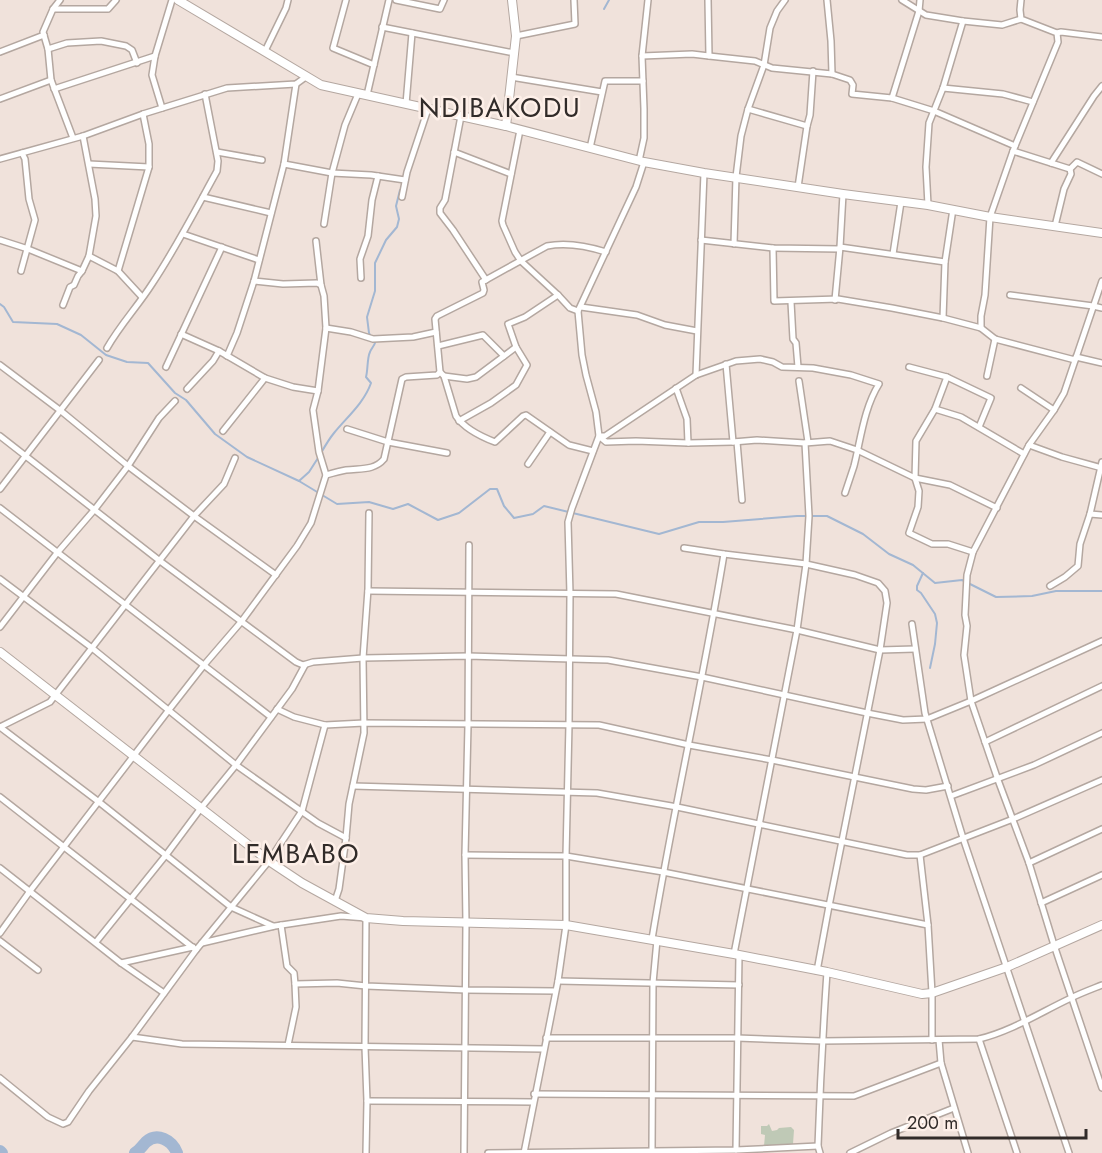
<svg xmlns="http://www.w3.org/2000/svg" width="1102" height="1153" viewBox="0 0 1102 1153" font-family="Jost,sans-serif">
<style>
.green{fill:#bfc9b6}
.lines{fill:none;stroke-linecap:round;stroke-linejoin:round}
.stream{stroke:#a3b7d2;stroke-width:2}
.river{stroke:#a3b7d2;stroke-width:12}
.street-casing{stroke:#b4a7a0;stroke-width:8}
.secondary-casing{stroke:#b4a7a0;stroke-width:10}
.street{stroke:#fff;stroke-width:5}
.secondary{stroke:#fff;stroke-width:8}
.labels{text-anchor:middle;dominant-baseline:central;stroke-width:5;stroke-linejoin:round;paint-order:stroke}
.quarter-label{font-size:27px;letter-spacing:1.5px;fill:#312b29;stroke:#fdefe8}
</style>
<rect width="100%" height="100%" fill="#f0e2db"/>
<!-- green -->
<path class="green" d="M769,1124L772,1131L777,1130L779,1128L791,1127L794,1130L793,1144L790,1145L764,1146L765,1135L761,1134V1126H767Z"/>
<g class="lines">
<!-- stream -->
<g class="stream">
<path d="M604,9L609,0"/>
<path d="M0,304L4,307L13,322L57,324L81,335L106,355L127,362L148,363L175,393L186,400L215,434L247,457L299,481L337,504L369,502L393,509L408,504L438,520L459,513L490,489H497L504,506L514,518L533,514L544,506L659,534L699,522H723L797,516H827L863,534L889,554L913,565L935,583L962,580L996,597L1032,596L1056,591H1102"/>
<path d="M371,337L369,333L367,317L375,291V263L386,240L397,227L399,219L396,206L400,190"/>
<path d="M321,453C325,446 329,439 334,433C347,417 364,403 371,383L366,377C368,370 367,358 370,352C371,349 374,346 375,343L374,341"/>
<path d="M299,481L309,472L318,458"/>
<path d="M923,573L917,586V590L921,593L935,614L937,623L935,644L930,668"/>
</g>
<!-- river -->
<g class="river">
<path d="M0,1151L2,1153"/>
<path d="M135,1153C140,1150 142,1146 146,1142C157,1132 172,1140 177,1153"/>
</g>
<!-- street casing -->
<g class="street-casing">
<g id="street">
<path d="M60,0L53,9L43,32L48,49L51,80L73,138"/>
<path d="M346,0L333,48L374,65"/>
<path d="M396,0L440,9L444,0"/>
<path d="M708,0L709,56"/>
<path d="M827,0L831,41L832,74"/>
<path d="M902,0L926,15L963,21L1002,25L1021,19"/>
<path d="M53,9H108L116,0"/>
<path d="M382,27L514,53"/>
<path d="M1057,33L1061,32L1102,37"/>
<path d="M516,36L575,24L574,0"/>
<path d="M48,49L67,43L101,41L126,46L132,50L137,63"/>
<path d="M265,51L286,8L288,0"/>
<path d="M0,52L44,35"/>
<path d="M642,56L692,54L709,56L755,61L772,68L832,74L850,80L853,85L852,94L892,98L934,111L1015,146"/>
<path d="M511,77L602,92"/>
<path d="M943,88L1003,94L1033,102"/>
<path d="M54,89L155,56"/>
<path d="M367,95L389,0"/>
<path d="M892,98L919,11L920,0"/>
<path d="M0,99L51,80"/>
<path d="M406,104L412,33"/>
<path d="M162,108L152,75L155,56L172,0"/>
<path d="M748,109L807,126"/>
<path d="M461,116L445,200L440,208V213L453,230L486,280"/>
<path d="M520,130L502,221L503,225L515,252L521,261L558,295L570,308L578,311"/>
<path d="M590,148L605,81H643"/>
<path d="M1013,151L1070,169L1077,162L1102,174"/>
<path d="M217,152L262,160"/>
<path d="M454,152L511,174"/>
<path d="M0,159L83,136L143,114L227,88L296,84L307,76"/>
<path d="M639,161L644,138V109L642,56L648,0"/>
<path d="M1051,163L1094,96L1102,86"/>
<path d="M89,164L149,167"/>
<path d="M284,164L332,173L371,175L405,180"/>
<path d="M798,187L807,126L810,115L813,71"/>
<path d="M203,197L271,213"/>
<path d="M402,197L407,172L428,109"/>
<path d="M928,205L926,167L929,123L943,88L963,21"/>
<path d="M324,224L332,173L345,125L358,94"/>
<path d="M1055,226L1064,189L1071,174L1070,169"/>
<path d="M183,234L259,260"/>
<path d="M0,240L28,249L82,271"/>
<path d="M701,240L773,248L840,249"/>
<path d="M316,241L321,285"/>
<path d="M734,244L736,177L741,136L748,109L764,65L770,28L777,11L785,0"/>
<path d="M840,247L945,262"/>
<path d="M773,248L774,301L838,299L892,308L943,318L981,328L995,339L1075,360"/>
<path d="M893,254L901,202"/>
<path d="M89,256L118,271L142,297"/>
<path d="M21,271L35,220L29,199L25,159L22,153"/>
<path d="M118,271L149,167V144L143,114"/>
<path d="M361,278L360,259L368,236L372,200L378,176"/>
<path d="M1102,281L1064,393L1054,410L1029,445L973,552L967,575L965,615L967,626L964,655L971,701L998,780L1029,863L1054,945L1102,1088"/>
<path d="M1010,295L1093,306L1102,308"/>
<path d="M835,300L840,247L843,194"/>
<path d="M791,302L793,339L796,343L798,367"/>
<path d="M63,305L70,287L74,285L78,276L82,271L89,256L96,216L95,199L83,136"/>
<path d="M581,307L637,315L665,325L697,331"/>
<path d="M943,318L945,262L953,209"/>
<path d="M326,328L351,332L373,339L413,337L436,332"/>
<path d="M981,328V316L985,295L990,217L1013,151L1058,42L1057,33L1021,19L1020,10L1021,0"/>
<path d="M181,334L219,351L265,378L293,387L318,391"/>
<path d="M438,346L483,335L504,356"/>
<path d="M107,348C120,325 138,306 152,284C176,248 196,209 217,171L218,161L205,94"/>
<path d="M227,356L237,333L254,281L284,164L296,84"/>
<path d="M1076,357L1102,363"/>
<path d="M726,364L733,442"/>
<path d="M0,365L61,411L128,466L194,516L276,575"/>
<path d="M166,367L222,247"/>
<path d="M909,367L947,377L991,398L979,427"/>
<path d="M440,372L444,376L456,416C464,428 482,437 495,442L523,416L526,415L569,445L593,451"/>
<path d="M696,375L704,173"/>
<path d="M444,376L467,379L476,377L516,347L508,324L525,317L558,295"/>
<path d="M987,376L995,339"/>
<path d="M947,377L935,409L916,441L915,478L919,491L918,507L909,533L932,544H948L973,552"/>
<path d="M799,381L808,442"/>
<path d="M676,388L687,419L688,443"/>
<path d="M1021,388L1054,410"/>
<path d="M187,389L213,361L219,351"/>
<path d="M935,409L961,417L1024,454"/>
<path d="M459,421L491,403L516,385L527,365L516,347"/>
<path d="M347,429L388,442L447,453"/>
<path d="M223,431L265,378"/>
<path d="M0,436L160,561L296,662L303,665L313,662L363,658L468,656L608,660L702,677L867,713L903,720L927,719L971,701L1102,641"/>
<path d="M599,436H605L696,375L736,361L760,359L773,362L782,367L813,368L851,375L879,384C864,408 861,438 854,466C851,475 848,484 845,493"/>
<path d="M600,437L606,442L636,441L688,443L733,442L757,440L805,443L830,441L857,450L915,478L950,485L997,508"/>
<path d="M737,442L742,500"/>
<path d="M1029,445L1062,457L1102,468"/>
<path d="M528,464L550,432"/>
<path d="M326,475C333,473 340,471 346,470C360,468 374,471 384,459L402,379L406,377L437,375L440,372L435,319L437,316L483,293L484,290L482,282L547,246C567,242 587,246 606,252"/>
<path d="M0,489L99,360"/>
<path d="M0,508L271,717"/>
<path d="M1090,514L1102,515"/>
<path d="M684,548L724,554L806,564L855,575L878,583L885,591L887,603L880,650L829,906L817,971"/>
<path d="M0,579L92,648L236,765L318,823L346,838"/>
<path d="M1050,586L1065,577L1078,566L1080,544L1090,514L1102,462"/>
<path d="M368,591L616,594L797,630L880,650L915,649"/>
<path d="M912,624L925,713L963,838L1069,1153"/>
<path d="M0,627L57,553L95,509L128,466L159,418L175,401"/>
<path d="M277,709L294,717L325,725L364,723L599,725L689,745L772,760L913,789L926,790L948,786"/>
<path d="M0,727L50,702L194,516L224,484L235,458"/>
<path d="M0,727L99,802L231,907L273,926"/>
<path d="M985,742L1102,686"/>
<path d="M353,786L597,793L677,807L907,855H920L1013,819L1102,780"/>
<path d="M951,796L1034,765L1102,733"/>
<path d="M0,797L196,950"/>
<path d="M465,855L566,856L663,872L928,925"/>
<path d="M920,855L928,925L932,993V1040"/>
<path d="M1029,863L1102,829"/>
<path d="M0,868L121,963L164,993"/>
<path d="M335,901L339,889L346,838L349,804L364,733L363,658L368,589L369,513"/>
<path d="M1041,903L1102,875"/>
<path d="M281,925L287,966L294,973L295,984L296,1007L288,1045"/>
<path d="M0,933L30,891L168,711L204,665L241,622L297,546L311,523L326,475L319,452L313,410L318,391L326,328L324,296L321,285L317,283L283,284L254,281"/>
<path d="M652,939C673,810 703,683 724,554"/>
<path d="M0,941L38,970"/>
<path d="M96,942L166,855L201,808L236,765L292,689L305,665"/>
<path d="M202,943L275,926L341,916L366,918L365,1047L367,1101L366,1153"/>
<path d="M734,954L797,630L806,564L809,516L805,443"/>
<path d="M121,963L193,947"/>
<path d="M558,981L739,985"/>
<path d="M295,984L337,983L366,986L466,990L555,991"/>
<path d="M132,1037L182,1044L544,1049"/>
<path d="M546,1038H737L822,1041L979,1039C1012,1031 1041,1012 1071,998C1081,993 1092,989 1102,985"/>
<path d="M979,1039L1017,1153"/>
<path d="M939,1040L941,1063L968,1153"/>
<path d="M0,1078L48,1117L63,1124L68,1122L89,1091L132,1037L196,950L269,861L302,811L325,725"/>
<path d="M534,1094L854,1096L941,1063"/>
<path d="M367,1101L533,1102"/>
<path d="M736,1150L739,955"/>
<path d="M652,1151L653,983L657,940"/>
<path d="M464,1153L466,923L465,855L468,725L469,545"/>
<path d="M488,1153L736,1150L818,1146"/>
<path d="M524,1153L558,981L566,925V856L569,724L570,594L568,522L572,508L599,436L596,412L586,375L582,355L578,311L636,187L644,162"/>
<path d="M820,1153L818,1146C820,1088 823,1030 827,972"/>
<path d="M850,1153L891,1133L954,1108"/>
</g>
</g>
<!-- secondary casing -->
<g class="secondary-casing">
<g id="secondary">
<path d="M178,0L321,85L506,126L644,162L704,173L843,194L928,205L990,217L1102,233"/>
<path d="M506,126L516,36L512,0"/>
<path d="M0,652L269,861L302,883L366,918L403,921L566,925L734,954L827,972L922,994L932,993L1007,967L1102,925"/>
</g>
</g>
<!-- street -->
<use href="#street" class="street"/>
<!-- secondary -->
<use href="#secondary" class="secondary"/>
</g>
<g class="labels">
<!-- quarter labels -->
<g class="quarter-label">
<text x="500" y="107">NDIBAKODU</text>
<text x="296" y="853">LEMBABO</text>
</g>
</g>
<!-- scale -->
<path d="M898 1129v9h188v-9" fill="none" stroke="#312b29" stroke-width="3"/>
<text x="907" y="1129" font-size="18" fill="#312b29" stroke="#fdefe8" stroke-width="4.5" paint-order="stroke">200 m</text>
</svg>
